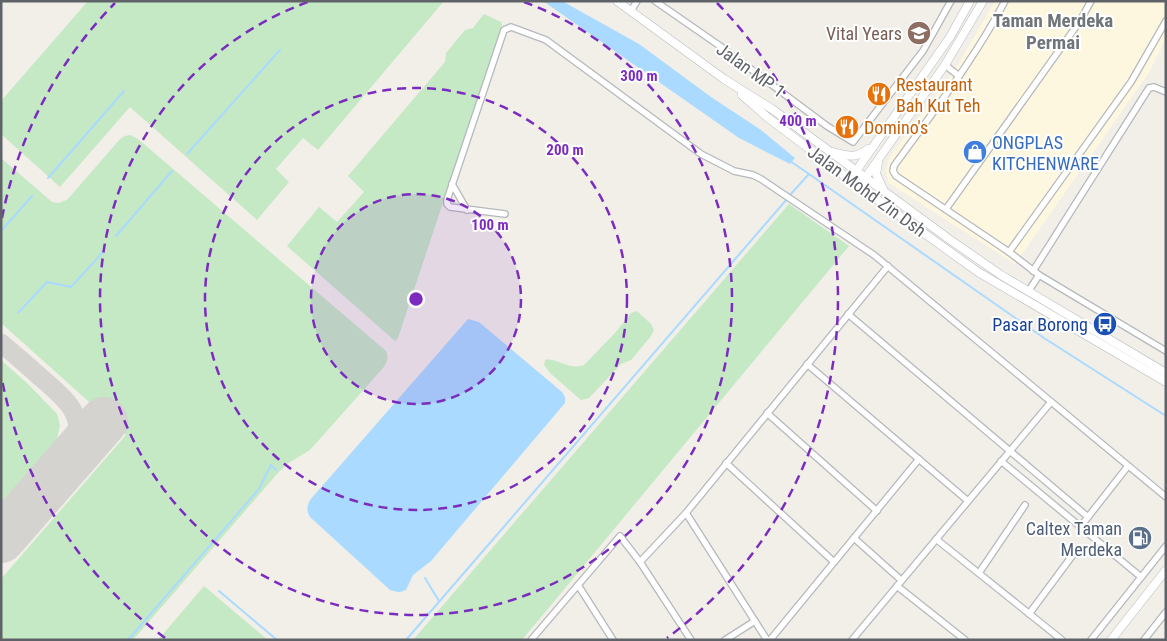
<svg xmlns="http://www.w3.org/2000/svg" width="1167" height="641" viewBox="0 0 1167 641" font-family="'Roboto Condensed',sans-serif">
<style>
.commercial{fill:#fef7e0}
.green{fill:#c5e8c5}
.water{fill:#aadaff}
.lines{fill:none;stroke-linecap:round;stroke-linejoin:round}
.stream{stroke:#aadaff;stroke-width:2}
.taxiway{stroke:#d4d3d0;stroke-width:19}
.runway{stroke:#d4d3d0;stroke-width:48}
.street-casing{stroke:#b5b8bc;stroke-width:8}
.secondary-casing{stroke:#b6babf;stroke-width:9}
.street{stroke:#fff;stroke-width:5.5}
.secondary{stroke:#fff;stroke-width:8}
.ring{fill:none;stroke:#7b2cbf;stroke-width:2.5;stroke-dasharray:9 6}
.labels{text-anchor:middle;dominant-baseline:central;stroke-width:4;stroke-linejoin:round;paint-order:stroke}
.education-label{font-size:18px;fill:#785e54;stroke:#fff;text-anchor:end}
.street-label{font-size:18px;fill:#5f6368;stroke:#fff}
.food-label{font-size:18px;fill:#c56008;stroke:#fff;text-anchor:start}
.shop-label{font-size:18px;fill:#366cbe;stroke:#fff;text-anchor:start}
.transit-label{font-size:18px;fill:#164399;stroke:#fff;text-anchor:end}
.service-label{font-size:18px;fill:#4e5e75;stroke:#fff;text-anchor:end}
.neighbourhood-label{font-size:19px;font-weight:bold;fill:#70757a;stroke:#fff}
.centre{fill:#7b2cbf;stroke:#fff;stroke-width:2.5}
.ring-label{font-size:15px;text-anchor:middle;font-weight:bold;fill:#7b2cbf;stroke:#fff;stroke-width:4;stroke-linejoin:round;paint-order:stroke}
</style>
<rect width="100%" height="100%" fill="#f1efe8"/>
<!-- commercial -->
<path class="commercial" d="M995,1H1166V38L1150,71L1015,264L889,183L886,171L889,158L958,65Z"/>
<!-- green -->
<g class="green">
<path d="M88,1H444L318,150L303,138L276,169L289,182L257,220L130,107L60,187L1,134V101Z"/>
<path d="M484,14L501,22L502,25L398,338L395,341L287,246L319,207L337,222L364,192L348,176L445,62L446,53L465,30L473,28Z"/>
<path d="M130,135L138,139L386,351C389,358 387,362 383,368L310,450L287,464L277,474L133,640H1V579L126,435L1,323V158L52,202L58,203L67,200L120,139L125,136Z"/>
<path d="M789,204L849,246L522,640H413Z"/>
<path d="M637,311L651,324L654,330L651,336L631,360L621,364L589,398L581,400L550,373L544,365L545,360C557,357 568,371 584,365L615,333L631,313Z"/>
<path d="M1,360L29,385L57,414L60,425L57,439L1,503Z"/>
<path d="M204,586L268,640H158Z"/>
</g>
<!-- water -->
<g class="water">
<path d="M543,1H562L639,44L711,97L761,130L795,158L790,164L739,138Z"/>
<path d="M468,319L479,322L562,392L565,397V403L431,561L413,575L406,590C400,593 396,592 390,590L310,517C306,510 307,507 310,500Z"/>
</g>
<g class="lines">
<!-- stream -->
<g class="stream">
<path d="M187,154L280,50"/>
<path d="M790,161L809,174"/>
<path d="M48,178L124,91"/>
<path d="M790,195L809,174L1044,338L1166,416"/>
<path d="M1,231L32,196"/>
<path d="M116,236L172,171"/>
<path d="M18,313L47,282L71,287L103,252"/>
<path d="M425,578L439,601"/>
<path d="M219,591L277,640"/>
<path d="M128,640L259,489L271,465L276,470"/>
<path d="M406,640L787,199"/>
</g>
<!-- taxiway -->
<path class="taxiway" d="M1,343C14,354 27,365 39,376C59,393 85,412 77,442C73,453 65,463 59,472"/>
<!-- runway -->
<path class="runway" d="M1,539L104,421"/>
<!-- street casing -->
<g class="street-casing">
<g id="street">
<path d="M655,1L720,46L827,126L853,142L923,51L951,1"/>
<path d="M1005,1C974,60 933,112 894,166L893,171L896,176L1009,252L1039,275L1166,351"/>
<path d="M631,11L637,1"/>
<path d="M945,65L959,76"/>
<path d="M452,184L467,210"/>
<path d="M946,209L1080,21L1091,1"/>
<path d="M505,214L450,207L447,204V200L504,30L511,27L546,40L701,154L734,171L753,175L761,179L874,255L1166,497"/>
<path d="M1009,252L1131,82L1166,21"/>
<path d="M1033,271L1149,88L1154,87L1166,92"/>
<path d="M1028,292L1039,275"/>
<path d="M848,314L1088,517L1080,527"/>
<path d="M807,364L968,501"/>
<path d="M767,413L877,511"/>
<path d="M1001,461L1141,577"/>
<path d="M726,463L834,562"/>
<path d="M686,513L767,640"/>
<path d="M1088,517L1128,466"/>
<path d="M854,538L901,580"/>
<path d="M936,539L1062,640"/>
<path d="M640,562L686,513L888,266"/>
<path d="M979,573L1025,505"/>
<path d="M578,585L613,640"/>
<path d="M897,586L965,640"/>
<path d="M1029,614L1072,556"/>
<path d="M531,640L620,536L640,562L691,640"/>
<path d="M725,640L755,621"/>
<path d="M770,640L919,459"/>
<path d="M852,640L1051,402"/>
<path d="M1091,640L1166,546"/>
<path d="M1144,640L1166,612"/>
</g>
</g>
<!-- secondary casing -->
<g class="secondary-casing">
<g id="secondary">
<path d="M617,1L724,79L772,109L949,239L1001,275L1166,373"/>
<path d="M742,95L767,117L850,180L978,272L1166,382"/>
<path d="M833,152C848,156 855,159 868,149"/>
<path d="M878,163L876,174L883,189"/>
<path d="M854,174L950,37L970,1"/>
<path d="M863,181L945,65L983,1"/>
<path d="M1111,640L1166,570"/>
</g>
</g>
<!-- street -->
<use href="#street" class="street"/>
<!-- secondary -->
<use href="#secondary" class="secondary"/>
</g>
<!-- distance rings -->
<circle cx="416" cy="299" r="105" fill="#7b2cbf" fill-opacity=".12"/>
<g class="ring">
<circle cx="416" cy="299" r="105"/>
<circle cx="416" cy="299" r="211"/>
<path d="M524 2A316 316 0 1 1 308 2"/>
<path d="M165 638A422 422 0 0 1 2 380M2 218A422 422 0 0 1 115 3M717 3A422 422 0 0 1 667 638"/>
</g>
<!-- icons -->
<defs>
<g id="school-disc" transform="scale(1.25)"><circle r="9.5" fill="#8d6e63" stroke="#fff"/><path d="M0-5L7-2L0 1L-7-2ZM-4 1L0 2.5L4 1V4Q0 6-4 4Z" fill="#fff"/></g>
<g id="restaurant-disc" transform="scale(1.25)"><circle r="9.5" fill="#e8710a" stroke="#fff"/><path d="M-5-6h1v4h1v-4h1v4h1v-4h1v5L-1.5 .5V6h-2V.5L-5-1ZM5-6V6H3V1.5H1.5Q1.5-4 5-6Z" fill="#fff"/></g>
<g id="shop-disc" transform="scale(1.25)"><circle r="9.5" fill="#3f7fe0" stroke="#fff"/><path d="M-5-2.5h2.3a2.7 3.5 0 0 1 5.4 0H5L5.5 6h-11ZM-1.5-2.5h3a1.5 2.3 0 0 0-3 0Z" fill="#fff"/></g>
<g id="bus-disc" transform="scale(1.25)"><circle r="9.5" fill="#1a4fb4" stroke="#fff"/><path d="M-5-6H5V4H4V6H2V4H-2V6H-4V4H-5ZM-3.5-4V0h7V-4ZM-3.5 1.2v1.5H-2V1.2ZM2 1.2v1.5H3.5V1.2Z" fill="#fff"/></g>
<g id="fuel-disc" transform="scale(1.25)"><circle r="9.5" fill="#5c6f8a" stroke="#fff"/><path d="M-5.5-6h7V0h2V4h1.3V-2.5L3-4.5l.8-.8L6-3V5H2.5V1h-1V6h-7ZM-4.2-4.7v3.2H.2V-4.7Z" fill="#fff"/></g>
</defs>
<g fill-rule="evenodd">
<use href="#school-disc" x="919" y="33"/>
<use href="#restaurant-disc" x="879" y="94"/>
<use href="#restaurant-disc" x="847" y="127"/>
<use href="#shop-disc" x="975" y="152"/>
<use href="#bus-disc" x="1105" y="324"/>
<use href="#fuel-disc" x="1140" y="538"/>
</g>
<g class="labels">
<!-- education labels -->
<g class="education-label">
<text x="902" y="33">Vital Years</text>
</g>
<!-- street labels -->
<g class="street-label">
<text transform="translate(751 70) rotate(36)">Jalan MP 1</text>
<text transform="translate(867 191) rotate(36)">Jalan Mohd Zin Dsh</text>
</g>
<!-- food labels -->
<g class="food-label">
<text x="896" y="84">Restaurant<tspan x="896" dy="21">Bah Kut Teh</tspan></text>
<text x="864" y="127">Domino's</text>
</g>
<!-- shop labels -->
<g class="shop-label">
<text x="992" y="142">ONGPLAS<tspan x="992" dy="21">KITCHENWARE</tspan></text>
</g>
<!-- transit labels -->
<g class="transit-label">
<text x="1088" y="324">Pasar Borong</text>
</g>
<!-- service labels -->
<g class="service-label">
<text x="1122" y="528">Caltex Taman<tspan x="1122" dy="21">Merdeka</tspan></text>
</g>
<!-- neighbourhood labels -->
<g class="neighbourhood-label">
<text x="1053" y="20">Taman Merdeka<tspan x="1053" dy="22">Permai</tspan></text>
</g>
</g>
<circle cx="416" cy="299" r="8" class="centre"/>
<g class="ring-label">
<text x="639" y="81">300 m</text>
<text x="798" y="126">400 m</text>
<text x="565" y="155">200 m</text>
<text x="490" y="230">100 m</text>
</g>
<!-- border -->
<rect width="1167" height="641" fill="none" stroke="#5f6368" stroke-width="5"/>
</svg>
